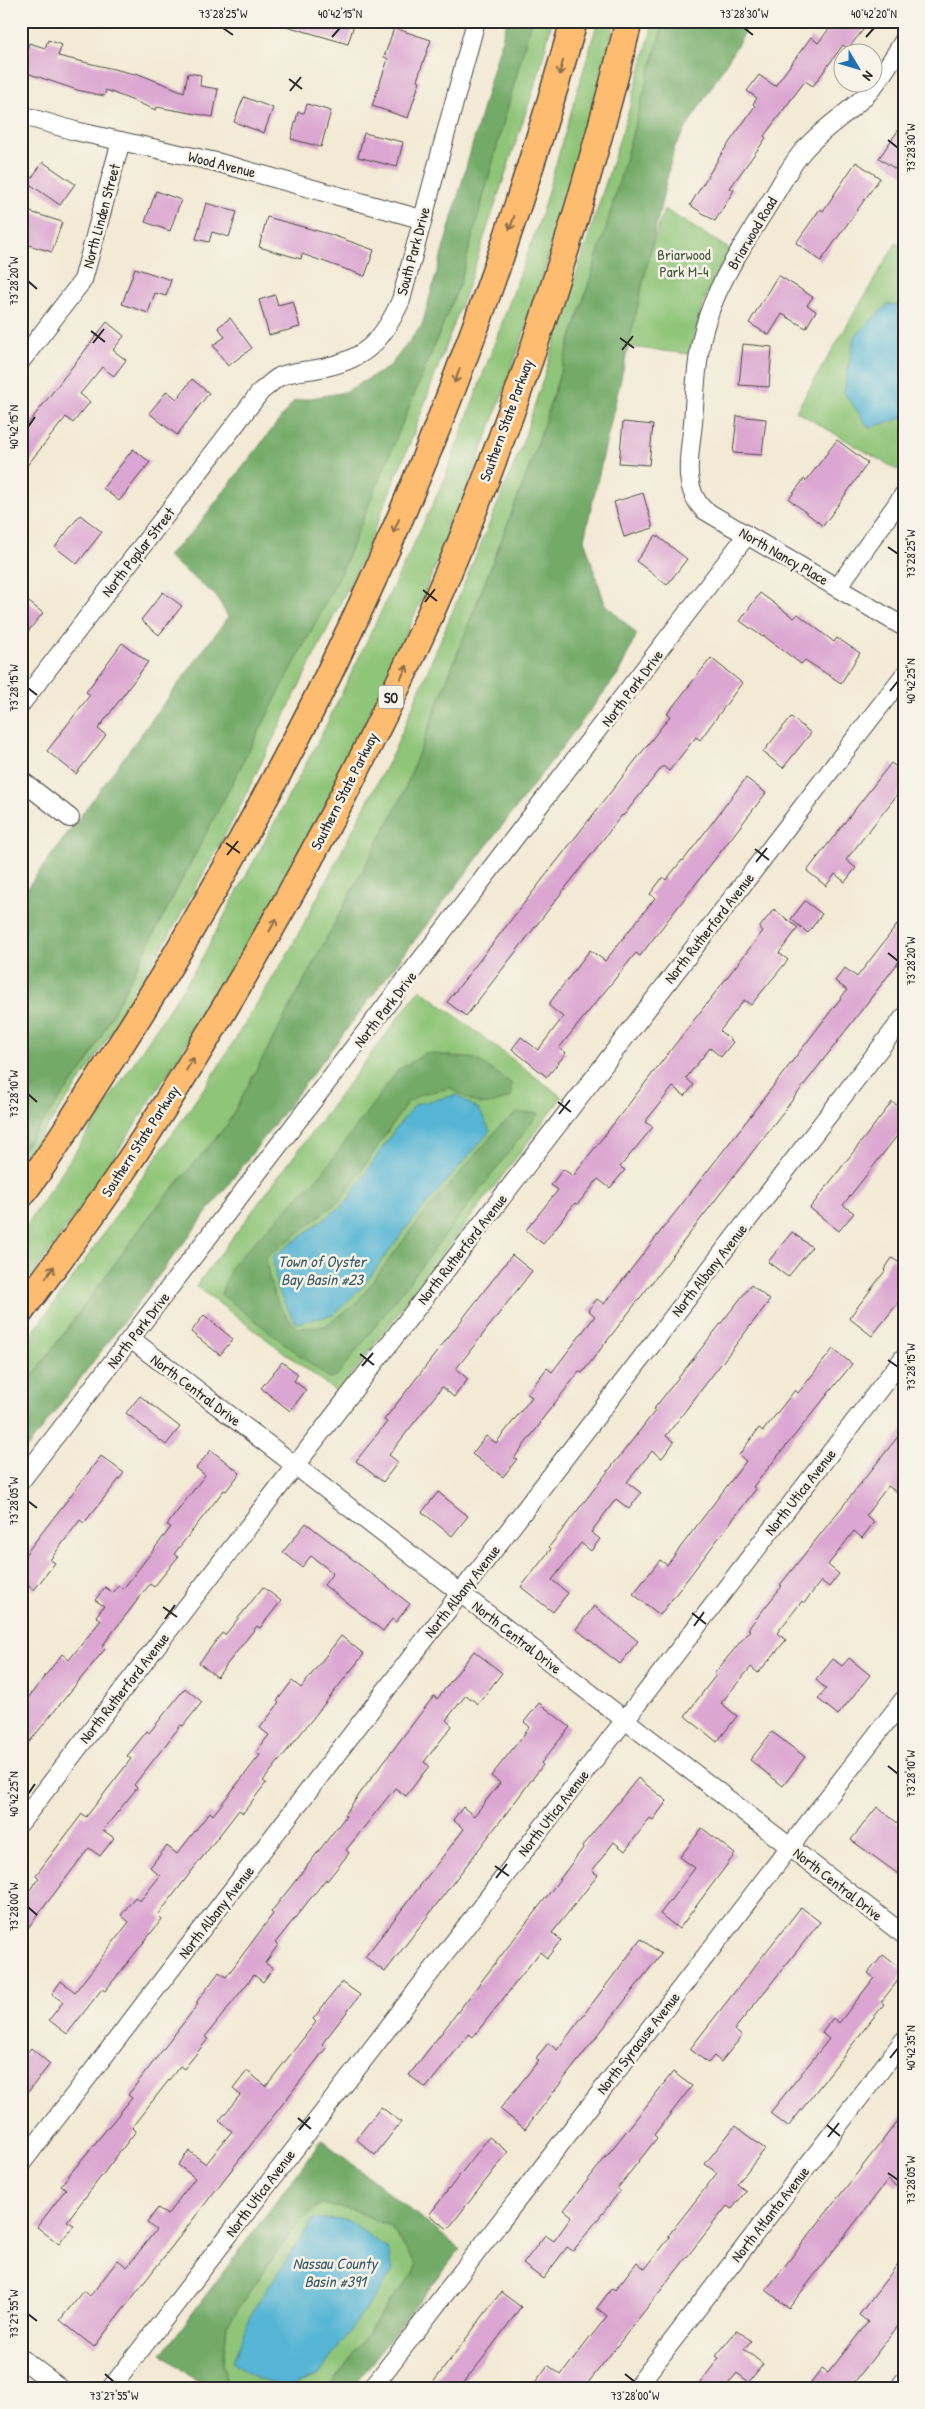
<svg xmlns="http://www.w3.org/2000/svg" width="925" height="2409" viewBox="0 0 925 2409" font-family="'Patrick Hand',sans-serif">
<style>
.green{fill:#8fc578;stroke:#5d7852}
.forest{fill:#73aa68;stroke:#4f6a4a}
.water{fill:#56b5d4;stroke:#407080}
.building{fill:#dba6d1}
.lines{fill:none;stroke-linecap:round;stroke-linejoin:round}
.minor-casing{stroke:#494844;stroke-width:20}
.highway-casing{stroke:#494844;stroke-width:29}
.minor{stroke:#fff;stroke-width:18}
.highway{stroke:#fdbc70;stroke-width:26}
.oneway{stroke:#8a6c4a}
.ticks{fill:none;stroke:#2b2b2b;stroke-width:2}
.labels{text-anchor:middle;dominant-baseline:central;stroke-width:5;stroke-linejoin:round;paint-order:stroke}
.shield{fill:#f7f3e8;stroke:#686764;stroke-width:1}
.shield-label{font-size:14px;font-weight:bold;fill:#2b2b2b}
.street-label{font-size:15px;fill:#2b2b2b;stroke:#f7f3e8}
.park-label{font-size:15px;fill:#495942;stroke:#f7f3e8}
.water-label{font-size:16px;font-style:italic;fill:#3a5b66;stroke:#f7f3e8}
.neatline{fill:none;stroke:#2b2b2b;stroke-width:2}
.ticks-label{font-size:12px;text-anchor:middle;fill:#2b2b2b}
</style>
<rect width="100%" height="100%" fill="#f7f3e8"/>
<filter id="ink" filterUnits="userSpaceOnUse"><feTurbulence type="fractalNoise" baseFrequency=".02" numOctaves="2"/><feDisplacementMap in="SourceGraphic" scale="10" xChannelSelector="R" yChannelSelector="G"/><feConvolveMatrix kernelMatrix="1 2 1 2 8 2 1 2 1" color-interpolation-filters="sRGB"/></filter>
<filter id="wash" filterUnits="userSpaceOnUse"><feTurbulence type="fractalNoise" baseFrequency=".0096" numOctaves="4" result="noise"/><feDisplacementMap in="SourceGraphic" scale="20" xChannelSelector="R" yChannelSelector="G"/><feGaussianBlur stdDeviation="1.12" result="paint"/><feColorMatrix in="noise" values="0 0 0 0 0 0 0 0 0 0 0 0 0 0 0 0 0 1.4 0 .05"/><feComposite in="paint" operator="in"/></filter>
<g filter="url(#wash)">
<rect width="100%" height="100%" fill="#f3ead5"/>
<!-- green -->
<g class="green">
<path d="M531,21H552L539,73L469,283L413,435L365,553L233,820L170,934L90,1067L21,1164V1151L87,1063L340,575L460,283Z"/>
<path d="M598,21H615C556,258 477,488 372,708C346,763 319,819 289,873C251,941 210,1007 168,1073C121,1146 74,1221 21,1290V1234L198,965L321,736L443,483L538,225Z"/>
<path d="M654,21H664L604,235L533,458L401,799L227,1125L151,1214L21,1392V1348L75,1275L215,1072L291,948L394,751L521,448L629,110Z"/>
<path d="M664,209L731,250L708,290L689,354L621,346Z"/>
<path d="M896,243L904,248V306L888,305L900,419L904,414V460L897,470L796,411Z"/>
<path d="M420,989L562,1097L338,1393L196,1286Z"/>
<path d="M321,2204L356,2211L391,2227L416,2264L414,2274L397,2292L329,2388H236L227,2385L223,2364L227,2325L297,2223Z"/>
</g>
<!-- forest -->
<g class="forest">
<path d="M507,21H531L460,283L340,575L87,1063L21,1151V896L228,617L216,596L167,556L194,530L294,401L345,392L389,367L422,325Z"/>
<path d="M664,21H752L674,148L584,539L605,604L637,634L618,674L21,1456V1392L151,1214L227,1125L401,799L533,458L604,235Z"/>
<path d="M426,1053L476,1059L511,1083V1097C477,1110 481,1105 450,1088L421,1094L407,1103L343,1198L266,1258C269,1285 277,1311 298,1328L325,1326L356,1304L411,1230L499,1127L517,1113H539L337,1376L330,1379L221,1294L232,1265L323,1172L398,1070Z"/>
<path d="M322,2140L460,2249L352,2388H329L397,2292L414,2274L416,2264L391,2227L356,2211L321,2204L297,2223L227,2325L223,2364L227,2385L236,2388H205L162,2354Z"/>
</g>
<!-- water -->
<g class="water">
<path d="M888,304L904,306V414L900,419L869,428L844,392L854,337Z"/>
<path d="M457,1095L479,1110L490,1131L407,1227L362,1287L333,1315L296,1323L277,1289L273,1257L347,1202L393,1132L416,1104Z"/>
<path d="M314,2219L347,2220L388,2249L393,2271L319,2374L288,2387L257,2379L233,2362L251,2313Z"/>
</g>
<g id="blocks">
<!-- building -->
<g class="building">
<path d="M284,21H355L348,44L283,25Z"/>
<path d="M835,21H870L848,49L843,45L813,86L805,81L764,136L766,138L730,188L734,190L715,221L690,205L722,153L755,106L753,104L757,98L747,91L759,75L775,86L811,37L818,43Z"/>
<path d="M394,28L431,40L417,80L420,81L408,118L372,106L388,59L384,57Z"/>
<path d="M48,40L62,45L58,56L135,74L136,73L184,92L188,73L201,75L200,86L218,89L213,117L157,107L156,110L106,90L104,96L77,90L21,71L29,43L45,48Z"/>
<path d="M244,97L273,108L264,133L234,122Z"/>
<path d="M307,104L331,111L321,147L291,139L298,112L304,113Z"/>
<path d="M904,122V175L879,158Z"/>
<path d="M364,133L403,142L397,167L358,157Z"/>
<path d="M43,162L75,184L60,205L28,183Z"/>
<path d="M856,162L880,178L821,261L796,243L820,209L823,211Z"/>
<path d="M156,191L181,200L170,231L145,222Z"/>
<path d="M206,203L237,212L229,237L212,232L209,242L196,239Z"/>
<path d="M21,209L62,222L52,252L25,244L30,229L21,227Z"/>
<path d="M267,217L329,234L374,250L365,276L302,254L301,259L259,247Z"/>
<path d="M135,268L171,280L166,296L155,293L148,313L122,304Z"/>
<path d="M778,275L813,297L807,305L816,311L806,328L782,314L769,335L749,323Z"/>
<path d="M275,295L278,305L293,301L300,327L269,335L259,300Z"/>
<path d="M230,318L252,348L228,366L213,345L225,337L218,327Z"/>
<path d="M107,322L124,336L113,350L126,360L114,376L102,367L80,394L90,402L73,423L66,417L21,473V433Z"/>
<path d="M743,344L772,347L769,387L739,385Z"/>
<path d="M192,379L209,393L177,435L149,413L167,391L177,399Z"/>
<path d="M737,416L766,419L762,455L733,453Z"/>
<path d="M623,422L653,425L649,465L619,463Z"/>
<path d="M837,440L868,463L823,526L789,499L804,479L806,481Z"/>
<path d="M133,449L150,462L119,501L103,488Z"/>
<path d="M643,493L653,528L624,537L614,502Z"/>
<path d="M80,515L102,532L77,564L55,547Z"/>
<path d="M656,535L687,559L667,585L636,561Z"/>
<path d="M163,592L182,606L159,635L141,620Z"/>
<path d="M760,593L794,618L798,614L834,642L837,638L860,653L841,683L805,660L801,664L764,636L763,637L740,621Z"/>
<path d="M21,596L43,613L21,640Z"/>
<path d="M122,643L148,662L98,729L106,735L76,774L47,751L90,695L86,692Z"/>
<path d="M711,658L742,683L700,740L696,737L669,771L663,766L623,816L622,815L466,1016L447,1002L670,716L667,714Z"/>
<path d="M791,717L811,733L783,768L763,752Z"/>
<path d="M891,763L904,773V786L846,860L856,868L845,882L835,874L826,886L807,871Z"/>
<path d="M746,778L766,793L640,956L636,953L559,1048L566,1053L547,1077L512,1049L521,1037L538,1050L563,1017L548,1005L573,972L590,950L605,961L655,898L650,894L663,877L666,880L682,860L683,861Z"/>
<path d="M805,901L822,914L808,933L791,919Z"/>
<path d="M774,909L798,928L779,953L788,960L751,1005L744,1000L720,1031L733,1042L721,1057L710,1048L686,1078L694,1085L685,1096L673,1087L645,1122L653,1127L620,1167L625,1170L610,1188L598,1179L577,1205L575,1203L543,1244L526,1230L558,1190L551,1185L563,1169L573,1176L763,931L759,928Z"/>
<path d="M904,916V955L603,1346L582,1373L579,1372L540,1422L541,1423L514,1458L517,1459L503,1477L472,1454L486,1436L496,1443L532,1397L527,1394L547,1368L552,1372L595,1316L588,1310L597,1299L604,1304L741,1128L847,990L835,981L845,968L857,977Z"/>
<path d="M892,1102L904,1110V1127L843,1205L854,1213L839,1231L810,1208Z"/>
<path d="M792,1232L812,1247L788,1277L768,1262Z"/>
<path d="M512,1255L532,1271L456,1369L468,1379L454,1397L442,1387L389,1455L398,1462L383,1482L356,1461L387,1422L384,1420Z"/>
<path d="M892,1258L904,1266V1295L872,1336L849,1318L885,1271L884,1270Z"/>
<path d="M751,1285L770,1300L666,1436L674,1442L662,1458L652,1451L627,1482L641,1493L629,1509L616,1499L591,1532L600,1539L591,1551L581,1543L552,1580L568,1593L553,1612L521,1587L551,1549L549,1547L655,1411L653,1410Z"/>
<path d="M204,1315L233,1339L220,1355L191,1332Z"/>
<path d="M833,1349L852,1364L753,1487L756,1489L660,1615L633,1594L660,1560L667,1565L746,1461L739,1455L759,1428L763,1431L795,1390L798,1393Z"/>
<path d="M282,1362L298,1374L294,1381L306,1390L290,1411L261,1388Z"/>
<path d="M140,1396L180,1427L166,1445L126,1413Z"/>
<path d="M904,1429V1485L898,1493L888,1486L866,1515L874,1522L862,1538L854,1531L828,1565L839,1574L829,1587L821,1581L804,1603L802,1601L777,1633L786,1640L777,1651L758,1673L751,1667L721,1703L737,1716L717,1742L685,1716L716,1675L714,1674L750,1630L748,1629L782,1586L780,1585Z"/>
<path d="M211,1450L240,1473L226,1491L224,1490L174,1554L178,1557L154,1587L150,1584L102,1646L105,1649L21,1752V1707L62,1654L69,1660L101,1620L96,1616L104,1606L95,1600L105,1587L113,1593L118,1586L123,1589L171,1527L167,1525L205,1475L196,1468Z"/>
<path d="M101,1456L124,1473L84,1523L80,1520L50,1560L55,1563L34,1590L21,1580V1560Z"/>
<path d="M438,1492L468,1516L452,1536L422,1512Z"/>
<path d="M306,1523L410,1604L396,1622L392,1619L383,1631L324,1585L333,1573L311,1556L302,1567L283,1552Z"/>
<path d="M263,1587L281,1601L260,1628L257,1626L217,1677L199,1663L222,1633L225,1635Z"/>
<path d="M594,1606L638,1641L620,1664L576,1629Z"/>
<path d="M341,1636L364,1654L263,1781L266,1783L243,1813L239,1810L194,1868L158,1915L162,1919L129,1961L105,1991L102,1989L67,2034L49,2020L63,2002L52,1994L61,1981L75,1992L129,1922L121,1915L135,1897L140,1901L160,1876L150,1867L167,1846L177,1854L210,1812L213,1815L260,1755L256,1752L269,1735L260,1728L279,1703L277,1701L292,1681L301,1688Z"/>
<path d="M474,1651L502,1673L478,1704L466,1695L446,1720L452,1726L424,1762L429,1766L406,1796L395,1788L346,1850L349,1853L327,1881L326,1879L275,1943L278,1945L265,1963L273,1968L263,1982L254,1975L205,2037L208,2039L184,2069L180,2066L132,2127L136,2131L67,2221L74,2225L59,2244L37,2227L66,2189L61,2185L132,2098L128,2095L198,2004L196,2003L219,1972L226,1977L273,1914L271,1912L346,1816L344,1815L376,1772L434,1696L437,1699Z"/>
<path d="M849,1658L870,1675L838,1715L818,1699L826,1689L816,1680L833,1659L842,1666Z"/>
<path d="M185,1688L202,1702L183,1726L181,1725L134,1785L137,1788L103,1830L114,1838L100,1856L89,1848L21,1937V1901L39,1878L36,1875L82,1814L86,1817L131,1759L127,1756L147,1731L149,1733Z"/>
<path d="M539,1703L570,1727L541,1763L543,1765L385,1972L365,1957L464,1829L453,1820L463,1807L474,1816L500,1783L491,1776L530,1727L524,1722Z"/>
<path d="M772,1732L805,1757L783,1786L750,1760Z"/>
<path d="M638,1778L667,1801L653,1820L650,1818L625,1851L614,1842L592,1871L598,1875L552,1933L561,1940L547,1958L540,1952L473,2037L469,2034L426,2088L409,2075L551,1891L583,1848L582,1846Z"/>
<path d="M877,1807L904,1828V1878L851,1840Z"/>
<path d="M702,1828L735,1854L679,1929L660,1914L695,1868L680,1857Z"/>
<path d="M801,1907L820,1922L734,2030L742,2036L721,2062L714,2056L708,2063L690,2049Z"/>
<path d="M641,1939L661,1954L525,2129L500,2109L539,2060L536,2058L548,2043L557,2050Z"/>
<path d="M883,1955L904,1971V1973L881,2002L884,2004L788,2127L770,2113L829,2039L822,2033L833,2018L839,2023L874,1978L868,1973Z"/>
<path d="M342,1982L360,1995L322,2044L326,2048L94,2347L60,2320L83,2291L90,2296L118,2260L127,2267L156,2230L147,2223L158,2208L167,2215L195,2178L178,2165L189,2151L206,2164L232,2131L219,2121L240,2095L233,2089L247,2071L266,2086L316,2022L313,2019Z"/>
<path d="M31,2048L50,2064L21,2101V2060Z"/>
<path d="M673,2072L692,2086L654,2135L657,2138L617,2189L620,2191L573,2251L567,2247L543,2279L523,2264L545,2235L554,2241L572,2216L564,2210Z"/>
<path d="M381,2107L401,2122L375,2155L356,2139Z"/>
<path d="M904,2113V2179L897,2187L888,2180L789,2308L766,2290Z"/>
<path d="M735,2126L765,2149L737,2184L746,2191L732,2209L727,2206L584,2388H531L548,2365L561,2375L607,2316L597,2308L612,2288L615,2290L637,2262L645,2269L670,2237L668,2236L717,2173L705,2164Z"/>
<path d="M489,2137L508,2152L448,2229L429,2215Z"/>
<path d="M904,2256V2318L850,2388H807L822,2369L828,2373L868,2322L859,2315Z"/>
<path d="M501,2292L521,2307L481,2361L459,2388H429Z"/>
<path d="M737,2330L751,2341L744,2349L763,2364L749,2382L737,2373L725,2388H696L719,2358L716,2356Z"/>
</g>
</g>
</g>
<g filter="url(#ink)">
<use href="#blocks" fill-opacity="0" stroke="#494844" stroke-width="1"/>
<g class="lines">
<!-- minor casing -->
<g class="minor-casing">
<g id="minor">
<path d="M904,40C893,58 882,77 868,93C848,114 822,128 803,151C790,166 781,185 770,202C744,244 715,285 703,333C696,362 695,394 693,423C690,452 681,488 704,510L904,627"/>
<path d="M21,115L75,131L216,162L421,219"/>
<path d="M21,361L83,280L121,141"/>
<path d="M838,587L904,494"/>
<path d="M21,704L261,391C267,387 273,380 279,377C290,371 305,371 316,369C363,361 382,343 401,300L476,21"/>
<path d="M21,780L70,818"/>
<path d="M131,1339L904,1935"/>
<path d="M21,1481L747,535"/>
<path d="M21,1822L904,675"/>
<path d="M21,2164L904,1017"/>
<path d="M21,2358L60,2388"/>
<path d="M111,2388L904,1357"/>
<path d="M372,2388L904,1699"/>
<path d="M636,2388L904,2040"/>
<path d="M899,2388L904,2381"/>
</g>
</g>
<!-- highway casing -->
<g class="highway-casing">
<g id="highway">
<path d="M21,1195C44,1166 63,1134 83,1103C119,1048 154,993 187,936C240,845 291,754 336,659C435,454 512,240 574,21"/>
<path d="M21,1311C64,1253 108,1195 147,1134C242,985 331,829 406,668C502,461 574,243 629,21"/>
</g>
</g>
<!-- minor -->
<use href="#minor" class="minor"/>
<!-- highway -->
<use href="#highway" class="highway"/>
</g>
<!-- one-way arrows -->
<defs><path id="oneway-shaft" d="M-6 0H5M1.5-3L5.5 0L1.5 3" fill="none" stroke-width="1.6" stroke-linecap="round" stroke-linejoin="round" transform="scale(1.25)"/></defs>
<g class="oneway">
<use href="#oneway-shaft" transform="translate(561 68) rotate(106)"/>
<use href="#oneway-shaft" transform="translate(512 223) rotate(109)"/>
<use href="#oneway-shaft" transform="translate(457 376) rotate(111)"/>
<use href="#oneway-shaft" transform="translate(396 526) rotate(114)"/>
<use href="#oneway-shaft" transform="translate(404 672) rotate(-64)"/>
<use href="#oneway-shaft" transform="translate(273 925) rotate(-61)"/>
<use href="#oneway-shaft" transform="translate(190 1064) rotate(-59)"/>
<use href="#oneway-shaft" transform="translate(50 1272) rotate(-54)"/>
</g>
</g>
<!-- ticks -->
<path class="ticks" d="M223,28L233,35M744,28L753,35M332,37L340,28M866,37L874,28M289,79L302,89M290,91L301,77M888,140L898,148M28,281L37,289M91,331L105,342M620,338L634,348M93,343L104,329M622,350L633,336M28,427L35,417M888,547L898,554M423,590L437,601M425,602L435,589M28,688L37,695M890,691L898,681M226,843L240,853M755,849L769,860M227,855L238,841M756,862L767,848M888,953L898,961M28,1094L37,1102M558,1102L571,1112M559,1114L570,1100M360,1354L374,1365M888,1360L898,1367M362,1366L373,1353M28,1501L37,1508M163,1607L177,1617M692,1613L706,1624M165,1619L175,1605M694,1626L704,1612M888,1766L898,1774M28,1794L35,1784M495,1866L509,1876M496,1878L507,1864M28,1907L37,1915M890,2058L898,2048M298,2118L311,2129M827,2125L840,2136M299,2130L310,2117M828,2137L839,2123M888,2173L898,2180M28,2314L37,2321M105,2374L114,2382M625,2374L635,2382"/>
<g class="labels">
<!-- shield labels -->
<rect class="shield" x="378.5" y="685.5" width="25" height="23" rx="4"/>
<g class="shield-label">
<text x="391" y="697">SO</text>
</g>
<!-- street labels -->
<g class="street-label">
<text transform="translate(222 164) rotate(14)">Wood Avenue</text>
<text transform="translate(101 216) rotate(-75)">North Linden Street</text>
<text transform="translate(752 233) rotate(-59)">Briarwood Road</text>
<text transform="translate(413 251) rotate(-75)">South Park Drive</text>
<text transform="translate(506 420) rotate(-70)">Southern State Parkway</text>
<text transform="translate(138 552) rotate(-52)">North Poplar Street</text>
<text transform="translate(784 556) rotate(30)">North Nancy Place</text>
<text transform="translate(632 688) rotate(-53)">North Park Drive</text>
<text transform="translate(344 791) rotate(-63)">Southern State Parkway</text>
<text transform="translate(709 928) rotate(-52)">North Rutherford Avenue</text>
<text transform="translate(385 1009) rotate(-52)">North Park Drive</text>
<text transform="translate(140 1141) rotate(-57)">Southern State Parkway</text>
<text transform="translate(462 1249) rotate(-52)">North Rutherford Avenue</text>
<text transform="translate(709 1270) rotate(-52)">North Albany Avenue</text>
<text transform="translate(138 1330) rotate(-52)">North Park Drive</text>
<text transform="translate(196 1390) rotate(37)">North Central Drive</text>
<text transform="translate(800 1492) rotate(-52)">North Utica Avenue</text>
<text transform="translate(462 1591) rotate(-52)">North Albany Avenue</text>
<text transform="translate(517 1637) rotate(38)">North Central Drive</text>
<text transform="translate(124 1688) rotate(-52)">North Rutherford Avenue</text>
<text transform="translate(553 1813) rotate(-52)">North Utica Avenue</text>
<text transform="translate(838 1884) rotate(38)">North Central Drive</text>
<text transform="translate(216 1912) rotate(-52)">North Albany Avenue</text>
<text transform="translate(638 2043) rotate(-52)">North Syracuse Avenue</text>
<text transform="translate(260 2193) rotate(-53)">North Utica Avenue</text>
<text transform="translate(770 2214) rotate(-52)">North Atlanta Avenue</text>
</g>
<!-- park labels -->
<g class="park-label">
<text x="684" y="254">Briarwood<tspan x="684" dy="17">Park M-4</tspan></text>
</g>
<!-- water labels -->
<g class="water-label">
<text x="322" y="1261">Town of Oyster<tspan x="322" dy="18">Bay Basin #23</tspan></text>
<text x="335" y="2263">Nassau County<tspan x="335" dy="18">Basin #391</tspan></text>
</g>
</g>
<!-- margin -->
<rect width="925" height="2409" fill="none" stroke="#f7f3e8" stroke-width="55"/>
<!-- north arrow -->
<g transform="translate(858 68) rotate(128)"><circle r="24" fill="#f7f3e8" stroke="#a5a39c"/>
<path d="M0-4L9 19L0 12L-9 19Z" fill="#1f6fb2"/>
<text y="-8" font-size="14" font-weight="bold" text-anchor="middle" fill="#2b2b2b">N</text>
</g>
<rect x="28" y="28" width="870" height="2354" class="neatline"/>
<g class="ticks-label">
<text x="223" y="18">73°28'25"W</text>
<text x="340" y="18">40°42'15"N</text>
<text x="744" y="18">73°28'30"W</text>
<text x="874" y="18">40°42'20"N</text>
<text transform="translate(911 148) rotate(-90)" y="4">73°28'30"W</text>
<text transform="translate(14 281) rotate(-90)" y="4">73°28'20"W</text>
<text transform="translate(14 427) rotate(-90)" y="4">40°42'15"N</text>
<text transform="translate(911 554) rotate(-90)" y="4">73°28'25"W</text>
<text transform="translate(911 681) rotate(-90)" y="4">40°42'25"N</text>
<text transform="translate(14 688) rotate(-90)" y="4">73°28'15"W</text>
<text transform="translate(911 961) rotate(-90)" y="4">73°28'20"W</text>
<text transform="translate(14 1094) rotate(-90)" y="4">73°28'10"W</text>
<text transform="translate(911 1367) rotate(-90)" y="4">73°28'15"W</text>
<text transform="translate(14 1501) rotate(-90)" y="4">73°28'05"W</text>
<text transform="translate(911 1774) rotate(-90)" y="4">73°28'10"W</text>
<text transform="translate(14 1794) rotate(-90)" y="4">40°42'25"N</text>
<text transform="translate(14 1907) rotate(-90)" y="4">73°28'00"W</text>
<text transform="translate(911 2048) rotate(-90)" y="4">40°42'35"N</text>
<text transform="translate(911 2180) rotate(-90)" y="4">73°28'05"W</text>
<text transform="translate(14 2314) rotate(-90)" y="4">73°27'55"W</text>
<text x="114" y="2400">73°27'55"W</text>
<text x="635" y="2400">73°28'00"W</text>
</g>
</svg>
